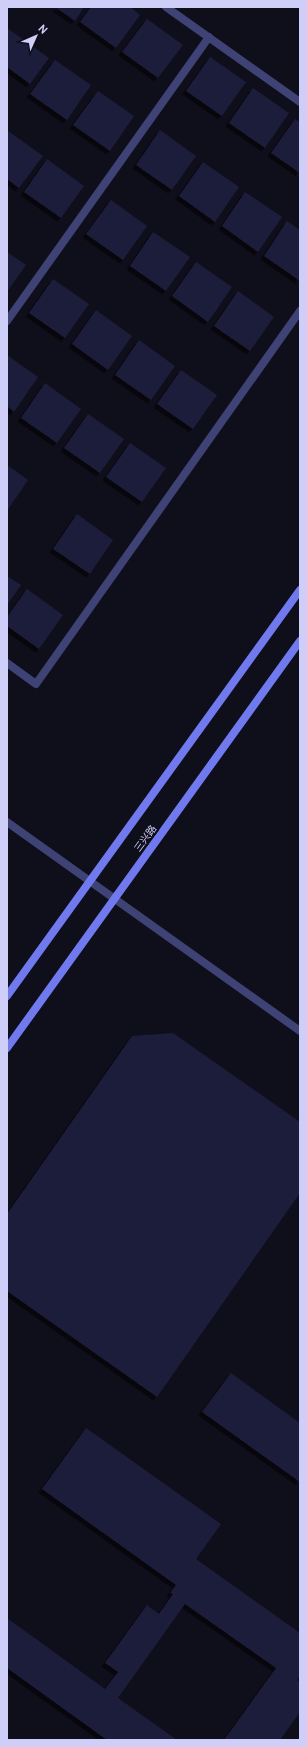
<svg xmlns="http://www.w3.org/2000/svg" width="307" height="1747" viewBox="0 0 307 1747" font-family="Overpass,'Noto Sans SC',sans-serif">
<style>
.building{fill:#1f1c3a;filter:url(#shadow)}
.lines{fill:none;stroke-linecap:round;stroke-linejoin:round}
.lane{stroke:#3e4275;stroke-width:8}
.street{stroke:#3e4275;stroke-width:8}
.secondary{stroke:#707aee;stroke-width:8}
.labels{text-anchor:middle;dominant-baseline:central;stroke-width:4;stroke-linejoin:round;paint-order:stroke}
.street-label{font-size:10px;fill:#cecef9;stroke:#0f0e1b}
</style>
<defs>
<filter id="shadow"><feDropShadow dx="-3.5" dy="3.5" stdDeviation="0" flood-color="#0009"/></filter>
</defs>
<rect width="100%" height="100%" fill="#0f0e1b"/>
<!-- building -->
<g class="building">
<path d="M55,7H84L75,21Z"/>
<path d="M91,7H130L140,15L116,48L80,22Z"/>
<path d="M147,19L183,45L158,78L122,52Z"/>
<path d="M7,28L49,58L30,84L7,67Z"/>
<path d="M210,57L246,82L222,116L186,91Z"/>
<path d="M55,60L91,85L67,120L30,94Z"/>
<path d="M253,88L289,113L265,148L229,123Z"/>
<path d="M98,91L134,116L110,151L73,125Z"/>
<path d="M295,119L300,122V173L271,153Z"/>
<path d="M7,130L43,156L19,188L7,179Z"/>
<path d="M160,130L196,156L172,190L136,165Z"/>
<path d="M47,159L84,186L61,218L24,192Z"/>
<path d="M203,162L239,187L215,222L179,196Z"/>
<path d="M245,192L282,217L258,252L222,226Z"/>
<path d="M111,200L147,226L123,260L86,234Z"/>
<path d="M287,221L300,230V281L264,256Z"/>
<path d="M153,232L190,257L166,291L130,266Z"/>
<path d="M7,252L26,265L7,292Z"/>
<path d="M196,262L232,287L208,322L172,296Z"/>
<path d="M53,279L89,304L65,338L29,313Z"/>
<path d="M238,291L274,317L250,351L214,326Z"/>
<path d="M96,310L132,336L108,370L72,344Z"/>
<path d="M139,340L175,366L151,400L115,375Z"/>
<path d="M7,355L38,377L14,412L7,406Z"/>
<path d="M181,370L217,395L193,429L157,404Z"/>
<path d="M45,383L81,409L57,443L21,418Z"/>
<path d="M88,414L124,439L100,473L64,448Z"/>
<path d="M130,443L166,468L142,502L106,477Z"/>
<path d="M7,465L28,480L7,511Z"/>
<path d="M77,514L113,540L90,574L53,549Z"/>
<path d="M7,576L21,585L7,605Z"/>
<path d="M27,589L63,615L39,649L7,626V617Z"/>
<path d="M173,1033L300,1122V1193L157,1397L7,1291V1214L132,1036Z"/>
<path d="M231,1373L300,1423V1482L202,1412Z"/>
<path d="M86,1428L221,1524L196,1559L300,1633V1676L297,1680L300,1682V1712L280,1740H224L276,1668L185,1604L118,1698L177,1740H107L7,1668V1618L105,1689L118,1672L105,1663L147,1605L159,1614L173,1594L170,1593L176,1585L42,1489Z"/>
</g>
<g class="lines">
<!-- lane -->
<g class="lane">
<path d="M166,7L300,102"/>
<path d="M7,321L209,37"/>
<path d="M7,663L36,684L300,311"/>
</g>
<!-- street -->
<path class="street" d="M7,822L300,1031"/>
<!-- secondary -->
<g class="secondary">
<path d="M7,996L300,590"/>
<path d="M7,1048L300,641"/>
</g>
</g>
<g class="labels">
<!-- street labels -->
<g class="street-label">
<text transform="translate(146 839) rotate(-54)">三兴路</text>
</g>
</g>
<!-- border -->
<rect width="307" height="1747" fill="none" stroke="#cecef9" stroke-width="16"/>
<!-- north arrow -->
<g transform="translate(36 36) rotate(45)" stroke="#0f0e1b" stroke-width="3" paint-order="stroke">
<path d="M0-3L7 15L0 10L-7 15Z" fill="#cecef9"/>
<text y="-6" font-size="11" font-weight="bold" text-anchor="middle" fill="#cecef9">N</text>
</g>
</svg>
